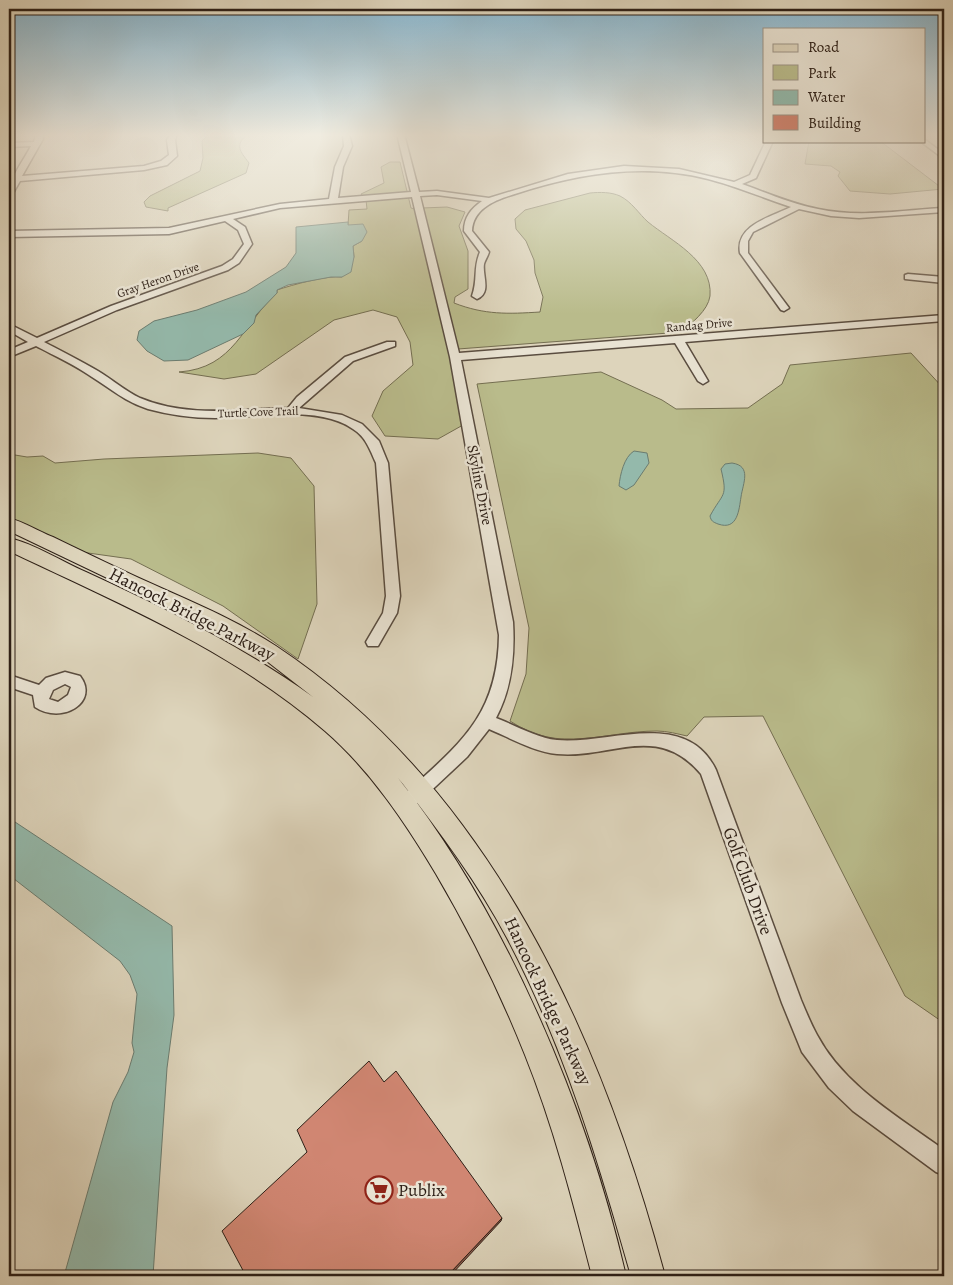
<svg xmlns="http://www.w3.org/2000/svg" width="953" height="1285" viewBox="0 0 953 1285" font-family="Alegreya,serif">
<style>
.green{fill:#b9bb8b;stroke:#746e51}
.water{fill:#94b9ab;stroke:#6b7c70}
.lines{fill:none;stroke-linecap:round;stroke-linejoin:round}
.minor-casing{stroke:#5a4d40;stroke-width:3}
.major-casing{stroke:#2e2017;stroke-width:2}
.minor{fill:#e9e3d3;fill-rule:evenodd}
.major{fill:#ddd4bb;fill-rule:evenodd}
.shaded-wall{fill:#925e50;stroke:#2e2017}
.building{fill:#d08672;stroke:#2e2017}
.labels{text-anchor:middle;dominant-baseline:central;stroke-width:5;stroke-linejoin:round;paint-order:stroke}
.far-street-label{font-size:12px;fill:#2e2017;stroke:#e9e3d3}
.street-label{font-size:15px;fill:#2e2017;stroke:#e9e3d3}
.near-street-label{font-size:18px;fill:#2e2017;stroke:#e9e3d3}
.near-poi-label{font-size:18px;fill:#2e2017;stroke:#e9e3d3;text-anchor:start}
</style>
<rect width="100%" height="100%" fill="#ddd4bb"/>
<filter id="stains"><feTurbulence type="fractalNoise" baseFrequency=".004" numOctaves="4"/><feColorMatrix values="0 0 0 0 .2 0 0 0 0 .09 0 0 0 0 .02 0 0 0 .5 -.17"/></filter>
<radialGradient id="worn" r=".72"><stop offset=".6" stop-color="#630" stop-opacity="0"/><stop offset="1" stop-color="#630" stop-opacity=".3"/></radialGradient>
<!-- green -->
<g class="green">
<path d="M209,134H248C234,145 240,151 249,163L246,173L168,208V211L146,207L144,202L150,196L200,171L203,158L202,141Z"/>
<path d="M809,141H880L943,189L890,194L850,191L838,176L840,172L831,166L805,164Z"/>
<path d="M390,162H400L411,208L415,209L450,357L463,425L438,439L385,436L372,416L383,391L413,365L410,342L397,317L373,310L334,320L256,374L224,379L179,372C235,368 242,324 277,293V290C292,285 327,275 342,277L354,257L353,246L362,241L348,225L349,210L367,209L366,200L361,194L384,183L381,167Z"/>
<path d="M590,193C600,192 611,192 620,196C632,202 639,214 648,222C671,241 713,260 710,296C708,311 691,323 682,332L458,349L422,208L447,207L465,212L459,226L468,251V289L455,297L454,303C485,315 508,314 540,312L543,297L535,273L534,260L526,241L516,229L515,219L525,210Z"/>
<path d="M911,353L944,389V1023L905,996L763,716L704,717L687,736C678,734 667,731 657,731C603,731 561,755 510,721L526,674L529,628L477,384L601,372L662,400L676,409L748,408L782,384L790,365Z"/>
<path d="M258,453L291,458L314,486L317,604L298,659L223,606L131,559L81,552L9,519V454L27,457L43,456L55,463L104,459Z"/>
</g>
<!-- water -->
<g class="water">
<path d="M348,222V225L363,224L367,232L362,241L353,246L354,257L351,272L342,277H331L288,285L277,290V293L256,315L254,323L243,334L188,360L164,361L147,351L137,340L139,331L154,321L197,310L246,292L286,267L296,253V227Z"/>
<path d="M634,451L647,453L649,463L634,485L626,490L619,486C620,475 624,457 634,451Z"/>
<path d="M732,463C752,466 743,483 741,497C739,509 738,531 718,524C713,522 711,521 710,516C723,492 728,498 721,469L725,464Z"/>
<path d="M9,818L172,926L174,1015L167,1068L153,1276H64L113,1102L128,1072L134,1052L132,1043L137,994L130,975L120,961L9,875Z"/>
</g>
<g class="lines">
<!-- minor casing -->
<g class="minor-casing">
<g id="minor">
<path d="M36,134H42L43,139L22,176L144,166L161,161L169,155L167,140L170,134H177L175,140L177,156L167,165L144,170L20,181L12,195H9C9,178 23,162 31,146L9,147V143L34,142Z"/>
<path d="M343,134H349L352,146L343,167L338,198L411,192L397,134H404L419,192L437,191L489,198L568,174L624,166L679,169L734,182L750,175L766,141H773L756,178L742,184C767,193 792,204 818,209C859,218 903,210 944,208V212L859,218L831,216L799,209L753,232L748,241V253L789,308L784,311L781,310L740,253C735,225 771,217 791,207C763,198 736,186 708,179C644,163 580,173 518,193C498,199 473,207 472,231L489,252C488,256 485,260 484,264C482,275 492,293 477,299L472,296C478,279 473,268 480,252L464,231C464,217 471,209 482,201L437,195L420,196L459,353L944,315V321L685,342L708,381L703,384L698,381L675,343L461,360L513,622C515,655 512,688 496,718C515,725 537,738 557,740C607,745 686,707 716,770L801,1000C806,1012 811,1024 817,1035C844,1086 899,1117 944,1150V1175L936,1172L853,1111L829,1088L802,1052L782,1003L701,774C657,722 612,759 557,754C535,752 510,738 489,729L467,757L419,802L413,805L407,802L404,797L407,792C462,742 498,714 499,635L450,357L412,197L280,208L233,219L245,227L252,244L239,263L228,270L117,310L44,342C63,352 81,361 98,371C113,380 125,391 140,398C187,418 239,409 288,408L297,397L345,357L387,342H395V346L353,361L299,408L342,415L362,424L379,441L388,463L400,596L397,613L378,646H368L366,642L383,613L386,596L376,463C370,450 366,437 353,429C318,405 256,417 215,418C193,418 170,415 148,409C126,402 111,389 92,377C75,365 55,356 36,346L9,357V350L28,342L9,331V324L37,338L111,306L222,266L233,259L244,244L238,230L225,221L169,234L9,237V231L169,228L280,204L329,199L335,167L344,146Z"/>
<path d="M924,139L944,154V159L920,141H924Z"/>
<path d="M908,274L944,277V283L905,279V275Z"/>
<path d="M65,672L80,676C100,702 62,725 35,707L33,695L9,687V675L39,685L46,678ZM65,684L71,687L68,695L58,702L49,699L53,690Z"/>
</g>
</g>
<!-- major casing -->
<g class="major-casing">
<path id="major" d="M9,518C24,522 38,531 53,537C81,551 110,564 139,578C185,599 233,618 276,646C490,788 601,1036 665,1276H631C598,1160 564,1046 507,938C478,883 441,834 403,784L398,778C505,912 588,1109 626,1276H592C573,1202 554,1127 525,1055C500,992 470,932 436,874C405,822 370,770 325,731C233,651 118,603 9,551V538C35,544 61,561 86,572C164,608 242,646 313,697L264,659L222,633L9,531Z"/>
</g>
<!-- minor -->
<use href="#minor" class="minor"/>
<!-- major -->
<use href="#major" class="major"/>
</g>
<!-- shaded-wall -->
<path class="shaded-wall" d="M502,1218L501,1221L451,1275L450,1273Z"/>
<!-- building -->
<path class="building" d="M369,1061L384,1082L396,1071L502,1218L450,1273L452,1276H246L222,1231L307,1152L297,1130Z"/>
<!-- sky -->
<linearGradient id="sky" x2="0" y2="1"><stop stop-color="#86b6d0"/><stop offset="0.43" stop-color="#f0ece0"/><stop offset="1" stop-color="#f0ece0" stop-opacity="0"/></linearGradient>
<rect width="953" height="314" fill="url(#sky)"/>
<!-- icons -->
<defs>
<g id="supermarket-ring" transform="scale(1.4375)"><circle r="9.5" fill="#e9e3d3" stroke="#8f2418" stroke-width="1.5"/><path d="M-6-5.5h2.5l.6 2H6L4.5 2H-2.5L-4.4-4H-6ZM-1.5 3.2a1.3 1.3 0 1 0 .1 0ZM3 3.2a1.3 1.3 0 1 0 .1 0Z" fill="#8f2418"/></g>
</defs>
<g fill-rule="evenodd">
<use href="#supermarket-ring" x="379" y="1190"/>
</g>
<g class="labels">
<!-- far-street labels -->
<g class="far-street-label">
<text transform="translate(158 280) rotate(-19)">Gray Heron Drive</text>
<text transform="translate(699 325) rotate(-5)">Randag Drive</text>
<text transform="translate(258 412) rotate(-2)">Turtle Cove Trail</text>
</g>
<!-- street labels -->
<g class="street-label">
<text transform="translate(480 485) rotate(79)">Skyline Drive</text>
</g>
<!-- near-street labels -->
<g class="near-street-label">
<text transform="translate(192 614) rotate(27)">Hancock Bridge Parkway</text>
<text transform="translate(748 881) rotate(70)">Golf Club Drive</text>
<text transform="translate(548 1001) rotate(65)">Hancock Bridge Parkway</text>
</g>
<!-- near-poi labels -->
<g class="near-poi-label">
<text x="398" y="1190">Publix</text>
</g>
</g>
<!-- margin -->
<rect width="953" height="1285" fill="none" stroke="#ddd4bb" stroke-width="30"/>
<rect x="10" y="10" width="933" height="1265" fill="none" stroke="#2e2017" stroke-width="2.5"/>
<rect x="15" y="15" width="923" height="1255" fill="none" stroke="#2e2017"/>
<!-- legend -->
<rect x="763" y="28" width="162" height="115" fill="#e9e3d3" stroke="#9e9588"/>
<rect x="773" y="44" width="25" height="8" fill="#ddd4bb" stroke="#9e9588"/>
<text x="808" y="52" font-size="15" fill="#2e2017">Road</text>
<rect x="773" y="65" width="25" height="15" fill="#b9bb8b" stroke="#9e9588"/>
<text x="808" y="78" font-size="15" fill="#2e2017">Park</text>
<rect x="773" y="90" width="25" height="15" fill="#94b9ab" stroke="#9e9588"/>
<text x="808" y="102" font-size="15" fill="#2e2017">Water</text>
<rect x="773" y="115" width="25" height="15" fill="#d08672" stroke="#9e9588"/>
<text x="808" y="128" font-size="15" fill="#2e2017">Building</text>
<rect width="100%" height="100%" filter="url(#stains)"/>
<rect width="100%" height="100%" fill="url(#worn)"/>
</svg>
